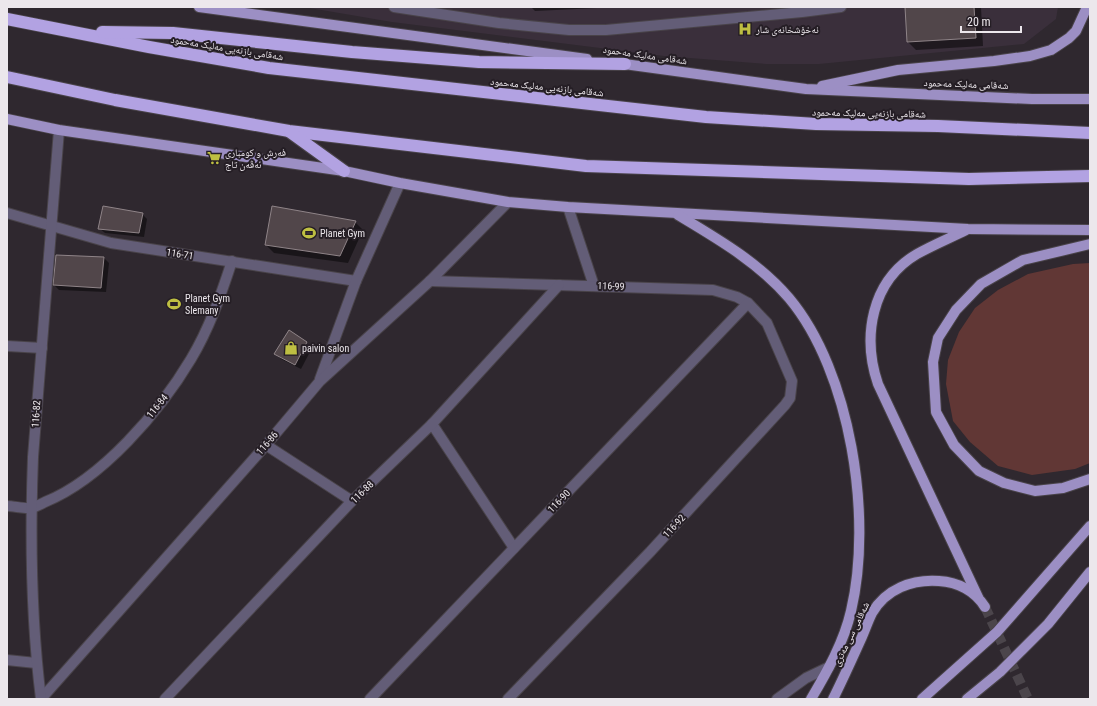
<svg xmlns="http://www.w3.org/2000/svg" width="1097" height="706" viewBox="0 0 1097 706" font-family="'Roboto Condensed','Noto Naskh Arabic',sans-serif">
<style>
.built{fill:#3a2f3b}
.green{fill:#613735}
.shadow{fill:#0007}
.building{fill:#51464a;stroke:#8f8488}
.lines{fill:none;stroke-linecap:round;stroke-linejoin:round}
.major-tunnel{stroke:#4b454b;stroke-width:10;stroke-dasharray:10 5;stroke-linecap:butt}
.minor-casing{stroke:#494349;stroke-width:12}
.major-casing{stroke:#494349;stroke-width:12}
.highway-casing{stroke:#494349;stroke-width:14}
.minor{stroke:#635d77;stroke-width:10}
.major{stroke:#9c8fc4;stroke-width:10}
.highway{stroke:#b2a2e2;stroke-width:12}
.labels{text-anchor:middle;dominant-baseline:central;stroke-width:4;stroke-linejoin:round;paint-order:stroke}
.poi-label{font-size:10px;fill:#ece7ec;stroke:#251e25;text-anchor:start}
.street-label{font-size:10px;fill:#ece7ec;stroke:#251e25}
</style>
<rect width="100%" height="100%" fill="#2f282f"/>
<!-- built -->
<path class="built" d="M304,7H1058L1056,19L1024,44L819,64H766L664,56L392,22Z"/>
<!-- green -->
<path class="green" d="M1090,263V463L1075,469L1032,475L998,466L970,442L953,421L946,384L948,360L959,332L975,308L998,290L1028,274L1073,264Z"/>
<!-- shadow -->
<g class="shadow">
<path d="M531,7H618L535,11Z"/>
<path d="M906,7H981L983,46L916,50L908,42Z"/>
<path d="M142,214L147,219L144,237L105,233L99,228Z"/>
<path d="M355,222L363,230L348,263L274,253L266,245Z"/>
<path d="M104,258L109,263L106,292L59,290L54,285Z"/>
<path d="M289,332L312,348L301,369L281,359L276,354Z"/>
</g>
<!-- building -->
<g class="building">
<path d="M905,7H974L976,38L907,42Z"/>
<path d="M103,206L143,213L139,233L98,229Z"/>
<path d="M272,206L356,221L340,256L265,245Z"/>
<path d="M56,255L104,257L101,288L53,285Z"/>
<path d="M289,330L307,342L295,365L274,354Z"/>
</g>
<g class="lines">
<!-- major-tunnel -->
<path class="major-tunnel" d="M985,607L1028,699"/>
<!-- minor casing -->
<g class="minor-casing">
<g id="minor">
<path d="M394,7L499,23L569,30H606L802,12L841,7"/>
<path d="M568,207L594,286"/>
<path d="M7,213L111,243L356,281"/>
<path d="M430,281L713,290L737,297L748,303L767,323L792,381L790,398L785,405L650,552L508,699"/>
<path d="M7,346L42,348"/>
<path d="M320,379L356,281L400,183"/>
<path d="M432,424L514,548"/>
<path d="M266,445L352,501"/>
<path d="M7,506C14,506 24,509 31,508C36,507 41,504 45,502C102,479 160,411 191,359C209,329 221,295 232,261"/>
<path d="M7,660L36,663"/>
<path d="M41,699L266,445L320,381L430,281L508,202"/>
<path d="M41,699C31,619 30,537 33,457L59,130"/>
<path d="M165,699L352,501L432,424L559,285"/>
<path d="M370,699L748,303"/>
<path d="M777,699L806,678L829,667"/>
</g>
</g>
<!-- major casing -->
<g class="major-casing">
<g id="major">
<path d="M199,7L587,59"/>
<path d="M617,63L806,89L1032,99H1090"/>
<path d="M822,86L898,70L994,61L1030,56L1051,50L1069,38L1076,31L1087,7"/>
<path d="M7,119L59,130L344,171L400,183L508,202L568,207L968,229L1090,230"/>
<path d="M678,215C718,239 758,262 789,298C851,372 873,518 851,611C844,642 827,672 811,699"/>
<path d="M966,230C950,238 933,245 917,254C871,281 862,337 878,384L978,597"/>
<path d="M1090,244L1023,260L981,284L956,310L938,338L933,362L936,412L954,445L979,471L1004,483L1035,491L1063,488L1090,479"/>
<path d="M833,699C843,679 852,659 861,639C865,630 868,621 872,613C886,589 912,579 939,581C958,582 975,591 985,607"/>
<path d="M922,699L997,632L1090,526"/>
<path d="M967,699L1000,672L1048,624L1090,572"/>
</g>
</g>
<!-- highway casing -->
<g class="highway-casing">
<g id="highway">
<path d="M7,19L149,47L269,68L706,117L816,124L938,126L1090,133"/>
<path d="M102,32L173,33L352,52L479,62L625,64"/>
<path d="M7,77L115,100L289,131L586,166L969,179L1090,176"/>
<path d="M290,132L344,171"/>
</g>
</g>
<!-- minor -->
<use href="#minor" class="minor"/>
<!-- major -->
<use href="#major" class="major"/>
<!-- highway -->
<use href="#highway" class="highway"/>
</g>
<!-- icons -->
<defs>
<g id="hospital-bare" transform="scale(1.08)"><path d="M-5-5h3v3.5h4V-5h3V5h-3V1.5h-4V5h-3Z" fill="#bebf42" stroke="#251e25" stroke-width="2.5" paint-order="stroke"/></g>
<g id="supermarket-bare" transform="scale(1.08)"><path d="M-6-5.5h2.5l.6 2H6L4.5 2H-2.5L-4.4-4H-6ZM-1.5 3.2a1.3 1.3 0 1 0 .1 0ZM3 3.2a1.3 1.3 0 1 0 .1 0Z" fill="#bebf42" stroke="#251e25" stroke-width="2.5" paint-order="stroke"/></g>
<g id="stadium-bare" transform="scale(1.08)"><path d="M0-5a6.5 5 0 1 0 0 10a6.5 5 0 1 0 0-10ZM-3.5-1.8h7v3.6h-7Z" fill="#bebf42" stroke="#251e25" stroke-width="2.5" paint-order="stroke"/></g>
<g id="shop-bare" transform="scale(1.08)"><path d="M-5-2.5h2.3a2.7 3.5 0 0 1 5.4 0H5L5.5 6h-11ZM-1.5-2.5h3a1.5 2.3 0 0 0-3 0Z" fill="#bebf42" stroke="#251e25" stroke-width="2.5" paint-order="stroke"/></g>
</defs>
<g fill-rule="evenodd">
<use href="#hospital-bare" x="745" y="29"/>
<use href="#supermarket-bare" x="214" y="158"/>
<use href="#stadium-bare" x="309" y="233"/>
<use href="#stadium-bare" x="174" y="304"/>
<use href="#shop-bare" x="291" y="348"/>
</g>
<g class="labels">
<!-- poi labels -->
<g class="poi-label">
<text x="756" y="29">نەخۆشخانەی شار</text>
<text x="225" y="152">فەرش و کومباری<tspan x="225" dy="12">ئەڤەن تاج</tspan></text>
<text x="320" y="233">Planet Gym</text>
<text x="185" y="298">Planet Gym<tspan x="185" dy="12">Slemany</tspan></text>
<text x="302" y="348">paivin salon</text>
</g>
<!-- street labels -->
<g class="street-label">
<text transform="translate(227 48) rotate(9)">شەقامی بازنەیی مەلیک مەحمود</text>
<text transform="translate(645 55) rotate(8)">شەقامی مەلیک مەحمود</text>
<text transform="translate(966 84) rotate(2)">شەقامی مەلیک مەحمود</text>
<text transform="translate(547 87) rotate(6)">شەقامی بازنەیی مەلیک مەحمود</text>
<text transform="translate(869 113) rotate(1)">شەقامی بازنەیی مەلیک مەحمود</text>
<text transform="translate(180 254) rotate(9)">116-71</text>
<text transform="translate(611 286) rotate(2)">116-99</text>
<text transform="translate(157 406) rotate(-51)">116-84</text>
<text transform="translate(36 414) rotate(-86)">116-82</text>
<text transform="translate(267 443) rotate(-49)">116-86</text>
<text transform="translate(362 492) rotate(-44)">116-88</text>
<text transform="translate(559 501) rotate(-46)">116-90</text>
<text transform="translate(674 526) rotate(-47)">116-92</text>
<text transform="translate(851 634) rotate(-64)">شەقامی سی مەتری</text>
</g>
</g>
<!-- border -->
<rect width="1097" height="706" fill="none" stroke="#ece7ec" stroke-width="16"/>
<!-- scale -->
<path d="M961 26v6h60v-6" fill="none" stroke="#ece7ec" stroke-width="2"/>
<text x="967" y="26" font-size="12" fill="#ece7ec" stroke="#251e25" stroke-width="3" paint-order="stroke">20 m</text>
</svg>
